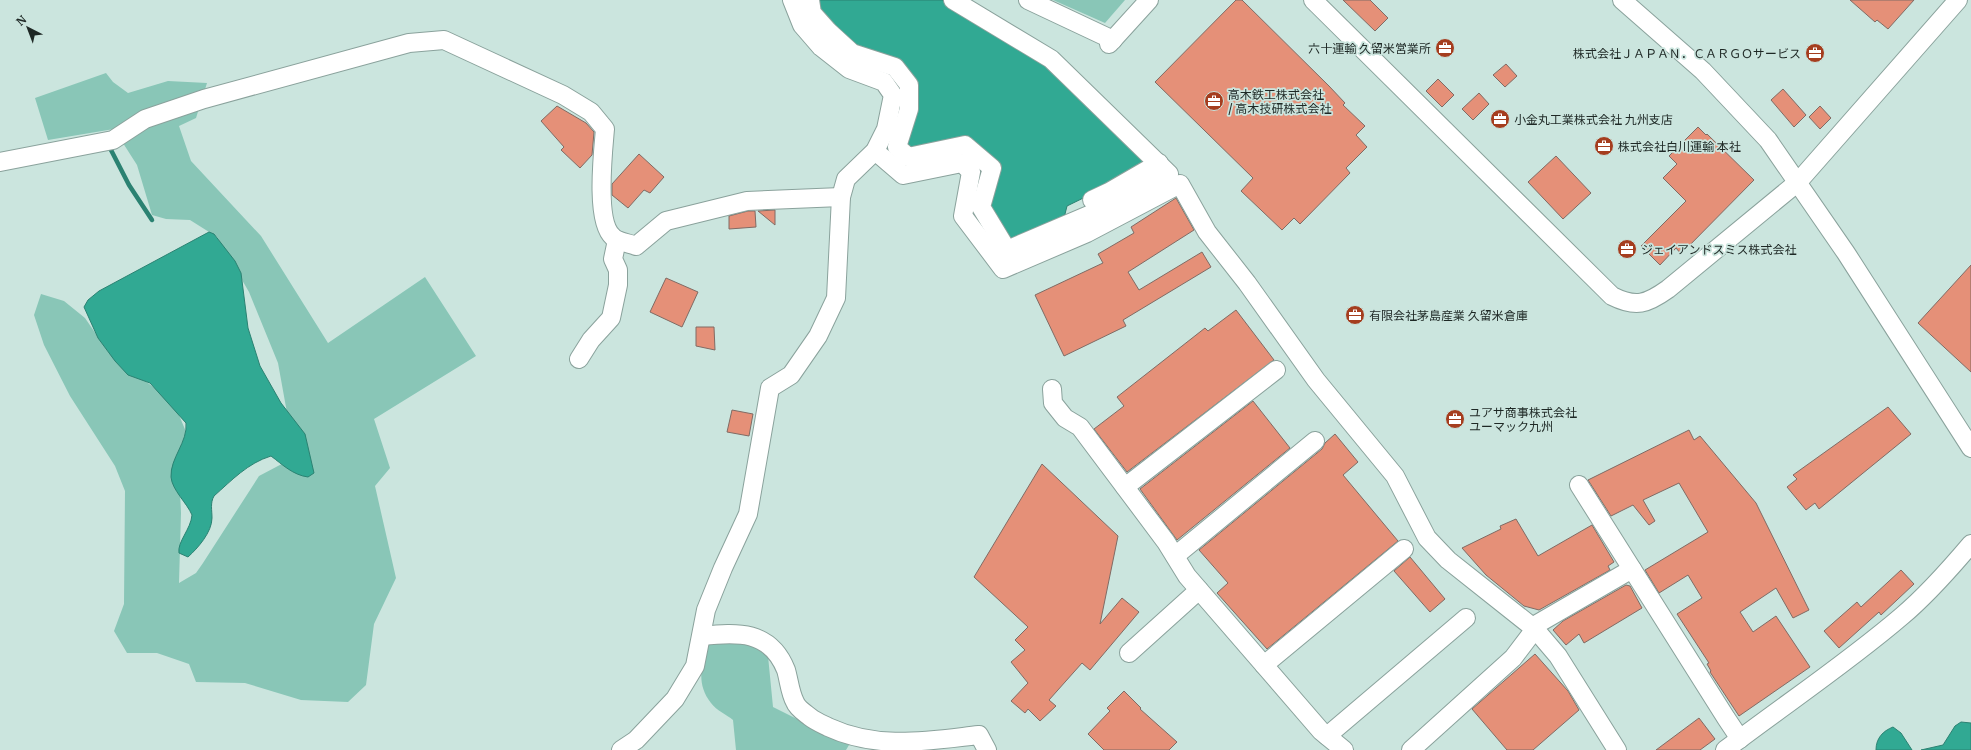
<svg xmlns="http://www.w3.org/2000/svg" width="1971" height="750" viewBox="0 0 1971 750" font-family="Merriweather,'Noto Sans JP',serif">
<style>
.green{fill:#89c6b7}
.water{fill:#31a993;stroke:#2b8272}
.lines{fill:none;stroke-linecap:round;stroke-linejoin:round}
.stream{stroke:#2b8272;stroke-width:4.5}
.building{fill:#e59078;stroke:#806b64}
.minor-casing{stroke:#8aa29c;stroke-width:20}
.minor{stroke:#fff;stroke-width:18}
.labels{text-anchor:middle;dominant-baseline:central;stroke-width:3.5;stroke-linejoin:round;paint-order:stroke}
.poi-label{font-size:12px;fill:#1e2825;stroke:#cbe5de;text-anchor:start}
</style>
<rect width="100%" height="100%" fill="#cbe5de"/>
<!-- green -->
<g class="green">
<path d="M1053,0H1125L1105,23Z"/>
<path d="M106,73L113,82L128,93L168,81L207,83L196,118L179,126L191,161L261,236L328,343L425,277L476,356L374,419L390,468L375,486L396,578L374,624L366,685L348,702L301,700L245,683L196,682L189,664L157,653H127L114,631L124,604L125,491L115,466L70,396L44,345L34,315L41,294L64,301L85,318L109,353L174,403L189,439L179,470L181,513L179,583L196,573L203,563L259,476L295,457L278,363L249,292L217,237L190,220L166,219L152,215L137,165L114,129L48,140L35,98Z"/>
<path d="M739,637L768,656L773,707L849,745L846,750H736L733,720C727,715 716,710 711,703C695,683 702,662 709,641Z"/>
</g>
<!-- water -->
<g class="water">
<path d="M818,0H942L1050,65L1150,161L1118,181L1067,206L1064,218L1011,241L987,206L999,166L911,149L906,145L916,88L857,48L818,9Z"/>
<path d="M209,232L214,234L235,261L241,273L248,328L260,366L281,403L305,434L314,473L308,477C293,475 283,465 271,456C248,463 232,480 214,496C210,503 212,510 212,518C212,532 198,548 188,557L179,553C177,542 191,529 192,515C187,503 172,490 171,477C170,458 188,442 186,423L150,383L128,375L115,361L98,338L84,307L88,300L99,291Z"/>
<path d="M1961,722L1971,723V750H1921L1943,745L1955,726Z"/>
<path d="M1893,727L1901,733L1912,750H1876C1876,738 1883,731 1893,727Z"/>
</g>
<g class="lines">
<!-- stream -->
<path class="stream" d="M111,150L129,185L152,220"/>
</g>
<!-- building -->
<g class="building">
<path d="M1236,0H1242L1329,86L1345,103L1343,105L1365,126L1356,135L1367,147L1346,168L1350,173L1300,224L1294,218L1282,230L1241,191L1253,178L1155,82Z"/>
<path d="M1343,0H1370L1388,18L1375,31Z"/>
<path d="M1850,0H1914L1888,29L1877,20L1875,22Z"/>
<path d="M1506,64L1517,76L1505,87L1493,75Z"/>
<path d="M1438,79L1454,95L1442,107L1426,91Z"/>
<path d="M1783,89L1806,115L1794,127L1771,100Z"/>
<path d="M1479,93L1489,104L1473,120L1462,109Z"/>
<path d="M557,106L586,123L594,132L592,155L580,168L561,150L564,147L541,121Z"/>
<path d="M1820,106L1831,118L1820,129L1809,117Z"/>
<path d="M1698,127L1706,135L1707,134L1754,180L1681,254L1676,248L1660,265L1641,246L1686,201L1663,178L1677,164L1669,156Z"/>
<path d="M639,154L664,177L650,193L644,190L628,208L612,195V184Z"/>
<path d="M1556,156L1591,193L1563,219L1528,182Z"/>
<path d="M1176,198L1194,230L1128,272L1139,290L1202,252L1211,267L1123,320L1126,326L1064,356L1035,295L1103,263L1098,254L1134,233L1131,227Z"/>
<path d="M775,210V225L758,211Z"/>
<path d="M748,211H755L756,227L729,229V216Z"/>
<path d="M1971,265V372L1918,323Z"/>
<path d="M666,278L698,292L682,327L650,312Z"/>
<path d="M1236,310L1274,360L1127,472L1094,429L1124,406L1117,397L1205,328L1208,331Z"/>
<path d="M696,327H714L715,350L696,346Z"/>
<path d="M1253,401L1290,448L1177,540L1140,489Z"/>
<path d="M1888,407L1911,434L1819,509L1815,503L1806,510L1787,487L1797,479L1793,475Z"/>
<path d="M732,410L753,414L749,436L727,432Z"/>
<path d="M1689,430L1694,440L1700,436L1756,503L1809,610L1793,618L1776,588L1740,612L1753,632L1776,616L1810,667L1739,716L1710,672L1711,671L1707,664L1709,663L1677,614L1702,598L1688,575L1659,593L1645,570L1708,532L1679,483L1643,500L1655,521L1649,525L1633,505L1611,516L1588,480Z"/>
<path d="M1335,434L1358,462L1343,475L1398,541L1267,649L1217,593L1228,583L1199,550L1322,449L1325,443Z"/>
<path d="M1042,464L1118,536L1100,624L1122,598L1139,612L1090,670L1082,663L1049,700L1056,706L1040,721L1028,709L1025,713L1011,701L1028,683L1011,662L1025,650L1015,640L1028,627L974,577Z"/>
<path d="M1516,519L1538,556L1592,525L1614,562L1608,566L1610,570L1539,610L1524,606L1486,575L1462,548L1501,529L1500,526Z"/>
<path d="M1410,557L1445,599L1430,612L1394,571Z"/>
<path d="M1901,570L1914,584L1881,615L1879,612L1839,648L1824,631L1857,602L1861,607Z"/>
<path d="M1626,585L1630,586L1642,608L1584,643L1579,634L1566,645L1553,630L1563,621Z"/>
<path d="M1535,654L1568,691L1579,710L1533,750H1507L1472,709Z"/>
<path d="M1124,691L1141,708L1140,709L1177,742L1169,750H1104L1088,734L1110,711L1107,708Z"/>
<path d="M1699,718L1715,739L1700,750H1656Z"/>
</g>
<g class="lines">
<!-- minor casing -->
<g class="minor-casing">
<g id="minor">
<path d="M810,0L812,13L828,31L852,53L895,67L909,85V109L897,147L908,157L965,145L992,168L981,207L1007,250L1124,200L1169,174L1051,59L953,0"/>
<path d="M1028,0L1113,40"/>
<path d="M1313,0L1612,296C1636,308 1647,304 1668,289L1798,182L1958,0"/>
<path d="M1622,0L1703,71L1768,140L1846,253L1971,448"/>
<path d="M1109,44L1149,0"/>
<path d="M875,151L903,175L962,163L971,172L963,216L1003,269L1087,233L1180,184L1207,232L1247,283L1316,380L1395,476L1427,538L1448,560L1535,629L1558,656L1617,750"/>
<path d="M0,162L113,140L145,119L204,99L409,43L444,40L563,95L591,112L605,129C603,152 595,222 613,237C618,242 629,243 636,246L666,221L747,201L841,197"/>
<path d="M1092,200L1109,192L1159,163"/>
<path d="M579,359L591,340L611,318L618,285V270L613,259L617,240"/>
<path d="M1052,389L1053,403L1065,418L1080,427L1166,542L1187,576L1321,731L1344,750"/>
<path d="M1579,485L1726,718L1740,739"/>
<path d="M1125,487L1276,370"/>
<path d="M1175,556L1315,441"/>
<path d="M1532,627L1632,569"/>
<path d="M702,636C737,632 770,630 786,670C789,680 790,693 795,702C797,708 805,713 810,717C815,721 822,724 828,727C878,750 926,741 979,735L987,750"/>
<path d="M1129,653L1199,590"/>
<path d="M1264,665L1404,549"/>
<path d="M1327,736L1466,618"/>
<path d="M621,750L636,740L675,699L695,666L706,610L723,568L748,514L770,388L791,375L818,336L836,298L841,197L846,179L875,151L886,129L893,95L884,82L849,69L821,47L802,25L792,0"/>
<path d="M1411,750L1513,658L1535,629"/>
<path d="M1725,750C1784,705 1846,664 1902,616C1927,595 1949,570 1971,544"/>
</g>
</g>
<!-- minor -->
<use href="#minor" class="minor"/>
</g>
<!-- icons -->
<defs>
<g id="office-disc" transform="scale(1)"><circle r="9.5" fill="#a53d1e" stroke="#cbe5de"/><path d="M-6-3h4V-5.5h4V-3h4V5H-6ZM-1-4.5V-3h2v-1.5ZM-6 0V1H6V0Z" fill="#fff"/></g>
</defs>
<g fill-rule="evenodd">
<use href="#office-disc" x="1445" y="48"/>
<use href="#office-disc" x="1815" y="53"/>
<use href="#office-disc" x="1214" y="101"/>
<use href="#office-disc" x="1500" y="119"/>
<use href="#office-disc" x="1604" y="146"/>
<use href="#office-disc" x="1627" y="249"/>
<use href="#office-disc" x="1355" y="315"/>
<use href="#office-disc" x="1455" y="419"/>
</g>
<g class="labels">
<!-- poi labels -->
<g class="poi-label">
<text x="1431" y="48" text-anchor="end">六十運輸 久留米営業所</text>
<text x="1801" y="53" text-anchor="end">株式会社ＪＡＰＡＮ．ＣＡＲＧＯサービス</text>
<text x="1228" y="94">高木鉄工株式会社<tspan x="1228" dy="14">/ 高木技研株式会社</tspan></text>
<text x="1514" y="119">小金丸工業株式会社 九州支店</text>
<text x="1618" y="146">株式会社白川運輸 本社</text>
<text x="1641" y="249">ジェイアンドスミス株式会社</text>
<text x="1369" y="315">有限会社茅島産業 久留米倉庫</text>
<text x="1469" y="412">ユアサ商事株式会社<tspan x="1469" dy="14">ユーマック九州</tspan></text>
</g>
</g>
<!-- north arrow -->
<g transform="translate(28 28) rotate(318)" stroke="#cbe5de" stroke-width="3" paint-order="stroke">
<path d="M0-3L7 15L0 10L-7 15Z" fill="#1e2825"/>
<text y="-6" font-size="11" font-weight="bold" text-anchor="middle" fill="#1e2825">N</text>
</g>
</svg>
